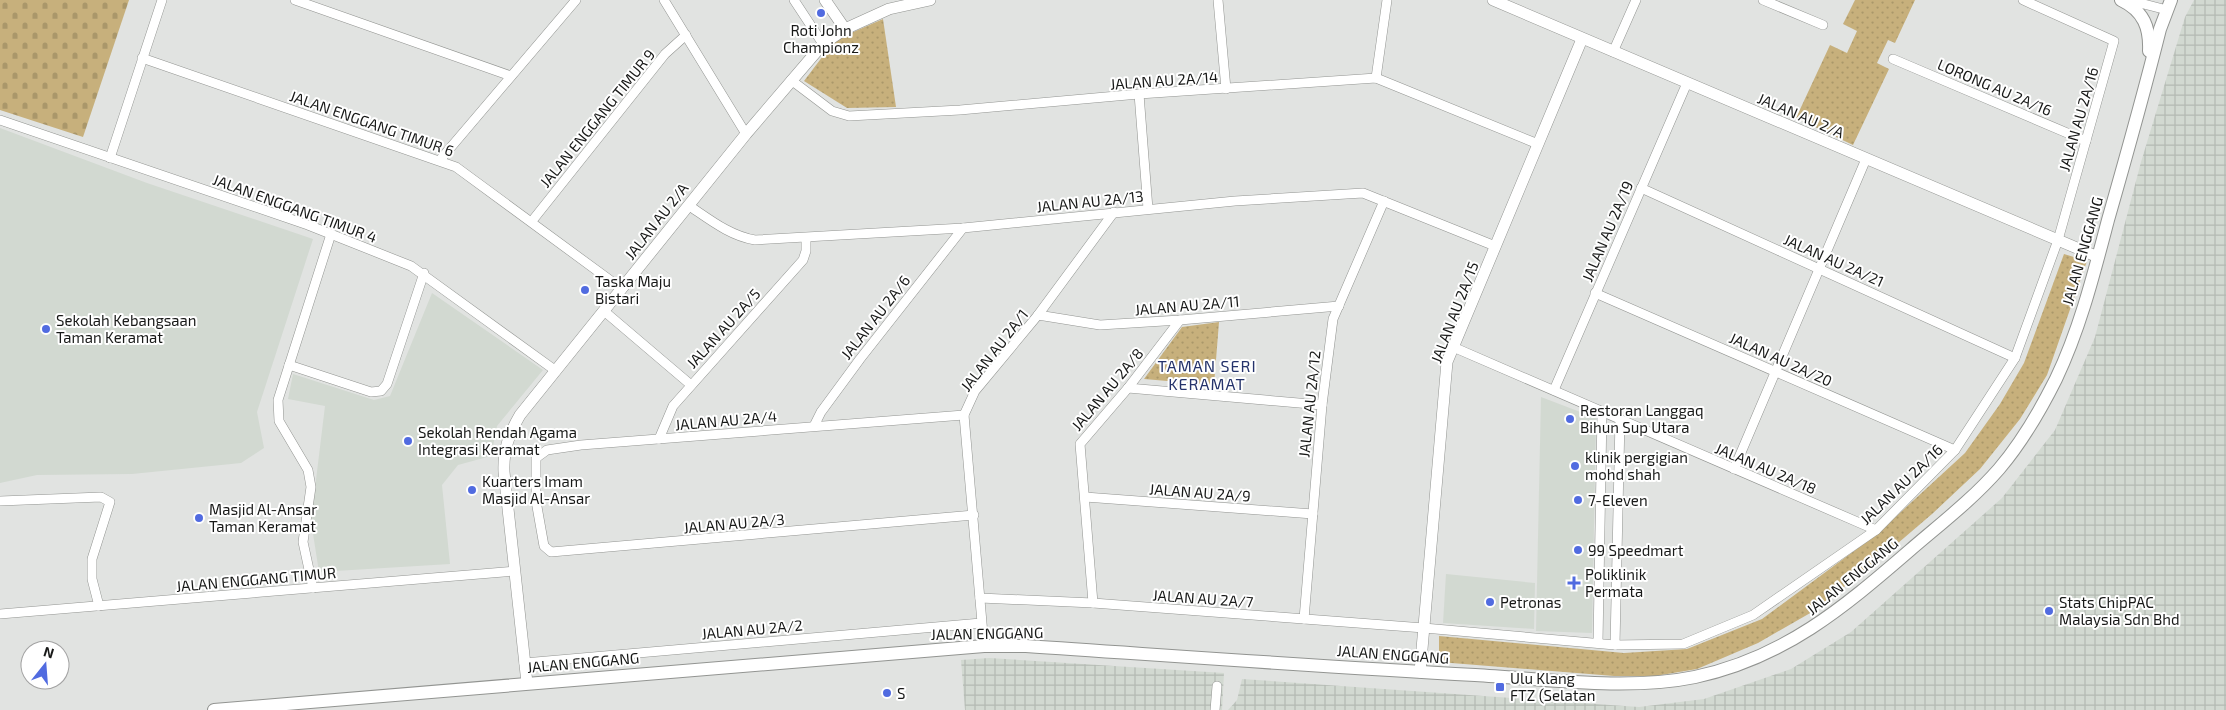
<svg xmlns="http://www.w3.org/2000/svg" width="2226" height="710" viewBox="0 0 2226 710" font-family="'Exo 2',sans-serif">
<style>
.built{fill:#d2d9d1}
.industrial{fill:url(#industrial-grid)}
.grass{fill:url(#grass-dots)}
.cemetery{fill:url(#cemetery-stones)}
.lines{fill:none;stroke-linecap:round;stroke-linejoin:round}
.minor-casing{stroke:#929491;stroke-width:10}
.tertiary-casing{stroke:#929491;stroke-width:12}
.secondary-casing{stroke:#929491;stroke-width:14}
.minor{stroke:#fff;stroke-width:9}
.tertiary{stroke:#fff;stroke-width:11}
.secondary{stroke:#fff;stroke-width:12}
.poi-dot{fill:#516be0;stroke:#fff;stroke-width:2}
.labels{text-anchor:middle;dominant-baseline:central;stroke-width:4;stroke-linejoin:round;paint-order:stroke}
.poi-label{font-size:15px;fill:#181918;stroke:#fff;text-anchor:start}
.street-label{font-size:15px;fill:#181918;stroke:#fff}
.neighbourhood-label{font-size:16px;letter-spacing:1px;fill:#25336b;stroke:#fff}
</style>
<defs>
<pattern id="industrial-grid" width="8" height="8" patternUnits="userSpaceOnUse" patternTransform="scale(1.25)"><rect width="8" height="8" fill="#d2d9d1"/><path d="M0 4h8M4 0v8" fill="none" stroke="#b4bab3"/></pattern>
<pattern id="grass-dots" width="8" height="8" patternUnits="userSpaceOnUse" patternTransform="scale(1.25)"><rect width="8" height="8" fill="#c7b07c"/><path d="M2 2h.1M6 6h.1" fill="none" stroke="#aa976a" stroke-width="1.8" stroke-linecap="round"/></pattern>
<pattern id="cemetery-stones" width="16" height="16" patternUnits="userSpaceOnUse" patternTransform="scale(1.25)"><rect width="16" height="16" fill="#c7b07c"/><path d="M2 7V4a2 2 0 0 1 4 0v3zM10 15v-3a2 2 0 0 1 4 0v3z" fill="#aa976a"/></pattern>
</defs>
<rect width="100%" height="100%" fill="#e1e3e1"/>
<!-- built -->
<g class="built">
<path d="M0,128L147,183L313,239L257,412L264,448L241,463L132,474L37,475L0,483Z"/>
<path d="M432,293L543,370L497,426L491,456L458,465L442,485L450,564L319,572L311,521L325,406L288,399L293,374L374,400L390,396Z"/>
<path d="M1541,397L1596,418L1592,633L1536,631Z"/>
<path d="M1446,574L1535,583L1534,629L1443,623Z"/>
</g>
<!-- industrial -->
<g class="industrial">
<path d="M2194,0H2226V710H1228L1237,700L1242,679L1639,707L1704,699L1791,669L1851,632L2002,498L2055,430L2095,337L2141,162L2185,17Z"/>
<path d="M989,658L1224,673L1222,710H965L961,660Z"/>
</g>
<!-- grass -->
<g class="grass">
<path d="M1855,0H1915L1895,43L1888,40L1877,63L1889,69L1853,145L1796,118L1830,45L1847,53L1857,31L1843,24Z"/>
<path d="M883,19L896,107L847,108L804,81L835,40Z"/>
<path d="M2064,254L2087,261L2047,375L2020,419L1980,469L1932,514L1877,561L1812,612L1758,643L1697,669L1655,676H1614L1439,662V636L1624,653L1687,649L1762,619L1877,534L1965,453L2000,404L2024,363Z"/>
<path d="M1219,322L1214,385L1144,379L1182,327Z"/>
</g>
<!-- cemetery -->
<path class="cemetery" d="M0,0H129L83,137L0,110Z"/>
<g class="lines">
<!-- minor casing -->
<g class="minor-casing">
<g id="minor">
<path d="M295,0L511,76"/>
<path d="M664,0L746,134"/>
<path d="M794,0L823,44"/>
<path d="M1218,0L1226,89"/>
<path d="M1763,0L1823,25"/>
<path d="M2128,0L2167,10"/>
<path d="M1613,52L1636,0"/>
<path d="M142,58L456,167L622,289"/>
<path d="M1893,59L2086,141"/>
<path d="M1376,78L1387,0"/>
<path d="M791,80L832,111L849,116L960,110L1139,94L1376,78L1538,144"/>
<path d="M1139,94L1148,209"/>
<path d="M0,120L308,225L411,266L556,371"/>
<path d="M110,158L162,0"/>
<path d="M440,160L576,0"/>
<path d="M1641,188L2015,358"/>
<path d="M688,205C709,219 730,236 755,240L963,228L1235,201L1363,193L1495,246"/>
<path d="M532,221L665,54L686,35"/>
<path d="M1595,293L1955,450"/>
<path d="M604,311L691,385"/>
<path d="M1038,315L1100,325L1180,320L1339,306"/>
<path d="M1453,347L1876,530"/>
<path d="M289,365L371,392L381,391L387,384L424,273"/>
<path d="M1128,388L1322,405"/>
<path d="M1554,390L1687,83"/>
<path d="M964,415L581,445L547,450L536,458V501L544,546L551,552L974,515"/>
<path d="M814,426L821,412L860,359L963,228"/>
<path d="M659,439L673,406L803,260L806,251V238"/>
<path d="M1734,469L1866,159"/>
<path d="M1085,497L1313,514"/>
<path d="M0,501L101,497L110,502L92,559V579L99,606"/>
<path d="M313,588L303,542L311,487L308,470L279,421L278,400L331,234"/>
<path d="M980,598L1093,603L1424,628L1615,645L1683,644L1753,615L1876,530L1955,450L2015,358L2058,240L2114,41L2023,0"/>
<path d="M1093,603L1080,444L1128,388L1180,320"/>
<path d="M0,614L515,571"/>
<path d="M1304,619L1322,405L1333,319L1384,201"/>
<path d="M1598,643L1602,411"/>
<path d="M1615,645L1620,419"/>
<path d="M984,646L964,415L975,391L1038,315L1114,212"/>
<path d="M524,663L981,623"/>
<path d="M1215,710L1217,686"/>
</g>
</g>
<!-- tertiary casing -->
<g class="tertiary-casing">
<g id="tertiary">
<path d="M825,0L845,29"/>
<path d="M1493,0L2098,257"/>
<path d="M1420,672L1447,362L1582,39"/>
<path d="M527,683L504,472C503,450 509,434 520,415L746,134L823,44L845,29L889,9L930,0"/>
</g>
</g>
<!-- secondary casing -->
<g class="secondary-casing">
<g id="secondary">
<path d="M2121,0C2144,11 2150,28 2149,51"/>
<path d="M214,710L984,646H1026C1176,656 1325,667 1475,675C1545,679 1627,691 1695,677C1784,658 1843,608 1909,551C1939,525 1972,500 1999,469C2022,442 2040,411 2056,379C2080,329 2094,273 2108,220C2126,157 2144,93 2160,29L2171,0"/>
</g>
</g>
<!-- minor -->
<use href="#minor" class="minor"/>
<!-- tertiary -->
<use href="#tertiary" class="tertiary"/>
<!-- secondary -->
<use href="#secondary" class="secondary"/>
</g>
<!-- markers -->
<g class="poi-dot">
<circle cx="821" cy="13" r="5"/>
<circle cx="585" cy="290" r="5"/>
<circle cx="46" cy="329" r="5"/>
<circle cx="1570" cy="419" r="5"/>
<circle cx="408" cy="441" r="5"/>
<circle cx="1575" cy="466" r="5"/>
<circle cx="472" cy="490" r="5"/>
<circle cx="1578" cy="500" r="5"/>
<circle cx="199" cy="518" r="5"/>
<circle cx="1578" cy="550" r="5"/>
<path d="M1571.5 575.5h5v5h5v5h-5v5h-5v-5h-5v-5h5z"/>
<circle cx="1490" cy="602" r="5"/>
<circle cx="2049" cy="611" r="5"/>
<rect x="1495" y="682" width="10" height="10" rx="2.5"/>
<circle cx="887" cy="693" r="5"/>
</g>
<g class="labels">
<!-- poi labels -->
<g class="poi-label">
<text x="821" y="30" text-anchor="middle">Roti John<tspan x="821" dy="17">Championz</tspan></text>
<text x="595" y="281">Taska Maju<tspan x="595" dy="17">Bistari</tspan></text>
<text x="56" y="320">Sekolah Kebangsaan<tspan x="56" dy="17">Taman Keramat</tspan></text>
<text x="1580" y="410">Restoran Langgaq<tspan x="1580" dy="17">Bihun Sup Utara</tspan></text>
<text x="418" y="432">Sekolah Rendah Agama<tspan x="418" dy="17">Integrasi Keramat</tspan></text>
<text x="1585" y="457">klinik pergigian<tspan x="1585" dy="17">mohd shah</tspan></text>
<text x="482" y="481">Kuarters Imam<tspan x="482" dy="17">Masjid Al-Ansar</tspan></text>
<text x="1588" y="500">7-Eleven</text>
<text x="209" y="509">Masjid Al-Ansar<tspan x="209" dy="17">Taman Keramat</tspan></text>
<text x="1588" y="550">99 Speedmart</text>
<text x="1585" y="574">Poliklinik<tspan x="1585" dy="17">Permata</tspan></text>
<text x="1500" y="602">Petronas</text>
<text x="2059" y="602">Stats ChipPAC<tspan x="2059" dy="17">Malaysia Sdn Bhd</tspan></text>
<text x="1510" y="678">Ulu Klang<tspan x="1510" dy="17">FTZ (Selatan</tspan></text>
<text x="897" y="693">S</text>
</g>
<!-- street labels -->
<g class="street-label">
<text transform="translate(1164 80) rotate(-4)">JALAN AU 2A/14</text>
<text transform="translate(1995 87) rotate(23)">LORONG AU 2A/16</text>
<text transform="translate(1801 115) rotate(23)">JALAN AU 2/A</text>
<text transform="translate(597 118) rotate(-51)">JALAN ENGGANG TIMUR 9</text>
<text transform="translate(2078 119) rotate(-74)">JALAN AU 2A/16</text>
<text transform="translate(372 123) rotate(19)">JALAN ENGGANG TIMUR 6</text>
<text transform="translate(1090 201) rotate(-6)">JALAN AU 2A/13</text>
<text transform="translate(295 208) rotate(20)">JALAN ENGGANG TIMUR 4</text>
<text transform="translate(656 221) rotate(-52)">JALAN AU 2/A</text>
<text transform="translate(1607 231) rotate(-67)">JALAN AU 2A/19</text>
<text transform="translate(2082 251) rotate(-74)">JALAN ENGGANG</text>
<text transform="translate(1834 260) rotate(24)">JALAN AU 2A/21</text>
<text transform="translate(1187 305) rotate(-5)">JALAN AU 2A/11</text>
<text transform="translate(1454 312) rotate(-69)">JALAN AU 2A/15</text>
<text transform="translate(875 317) rotate(-52)">JALAN AU 2A/6</text>
<text transform="translate(723 328) rotate(-48)">JALAN AU 2A/5</text>
<text transform="translate(994 350) rotate(-52)">JALAN AU 2A/1</text>
<text transform="translate(1781 359) rotate(24)">JALAN AU 2A/20</text>
<text transform="translate(1107 389) rotate(-50)">JALAN AU 2A/8</text>
<text transform="translate(1309 404) rotate(-84)">JALAN AU 2A/12</text>
<text transform="translate(726 420) rotate(-5)">JALAN AU 2A/4</text>
<text transform="translate(1766 468) rotate(23)">JALAN AU 2A/18</text>
<text transform="translate(1901 484) rotate(-44)">JALAN AU 2A/16</text>
<text transform="translate(1200 492) rotate(4)">JALAN AU 2A/9</text>
<text transform="translate(734 523) rotate(-5)">JALAN AU 2A/3</text>
<text transform="translate(1852 576) rotate(-39)">JALAN ENGGANG</text>
<text transform="translate(256 579) rotate(-5)">JALAN ENGGANG TIMUR</text>
<text transform="translate(1203 598) rotate(4)">JALAN AU 2A/7</text>
<text transform="translate(752 629) rotate(-5)">JALAN AU 2A/2</text>
<text transform="translate(987 633) rotate(-1)">JALAN ENGGANG</text>
<text transform="translate(1393 654) rotate(4)">JALAN ENGGANG</text>
<text transform="translate(583 662) rotate(-5)">JALAN ENGGANG</text>
</g>
<!-- neighbourhood labels -->
<g class="neighbourhood-label">
<text x="1207" y="365">TAMAN SERI<tspan x="1207" dy="18">KERAMAT</tspan></text>
</g>
</g>
<!-- north arrow -->
<g transform="translate(45 665) rotate(17)"><circle r="24" fill="#ffffff" stroke="#a3a3a3"/>
<path d="M0-4L9 19L0 12L-9 19Z" fill="#516be0"/>
<text y="-8" font-size="14" font-weight="bold" text-anchor="middle" fill="#181918">N</text>
</g>
</svg>
